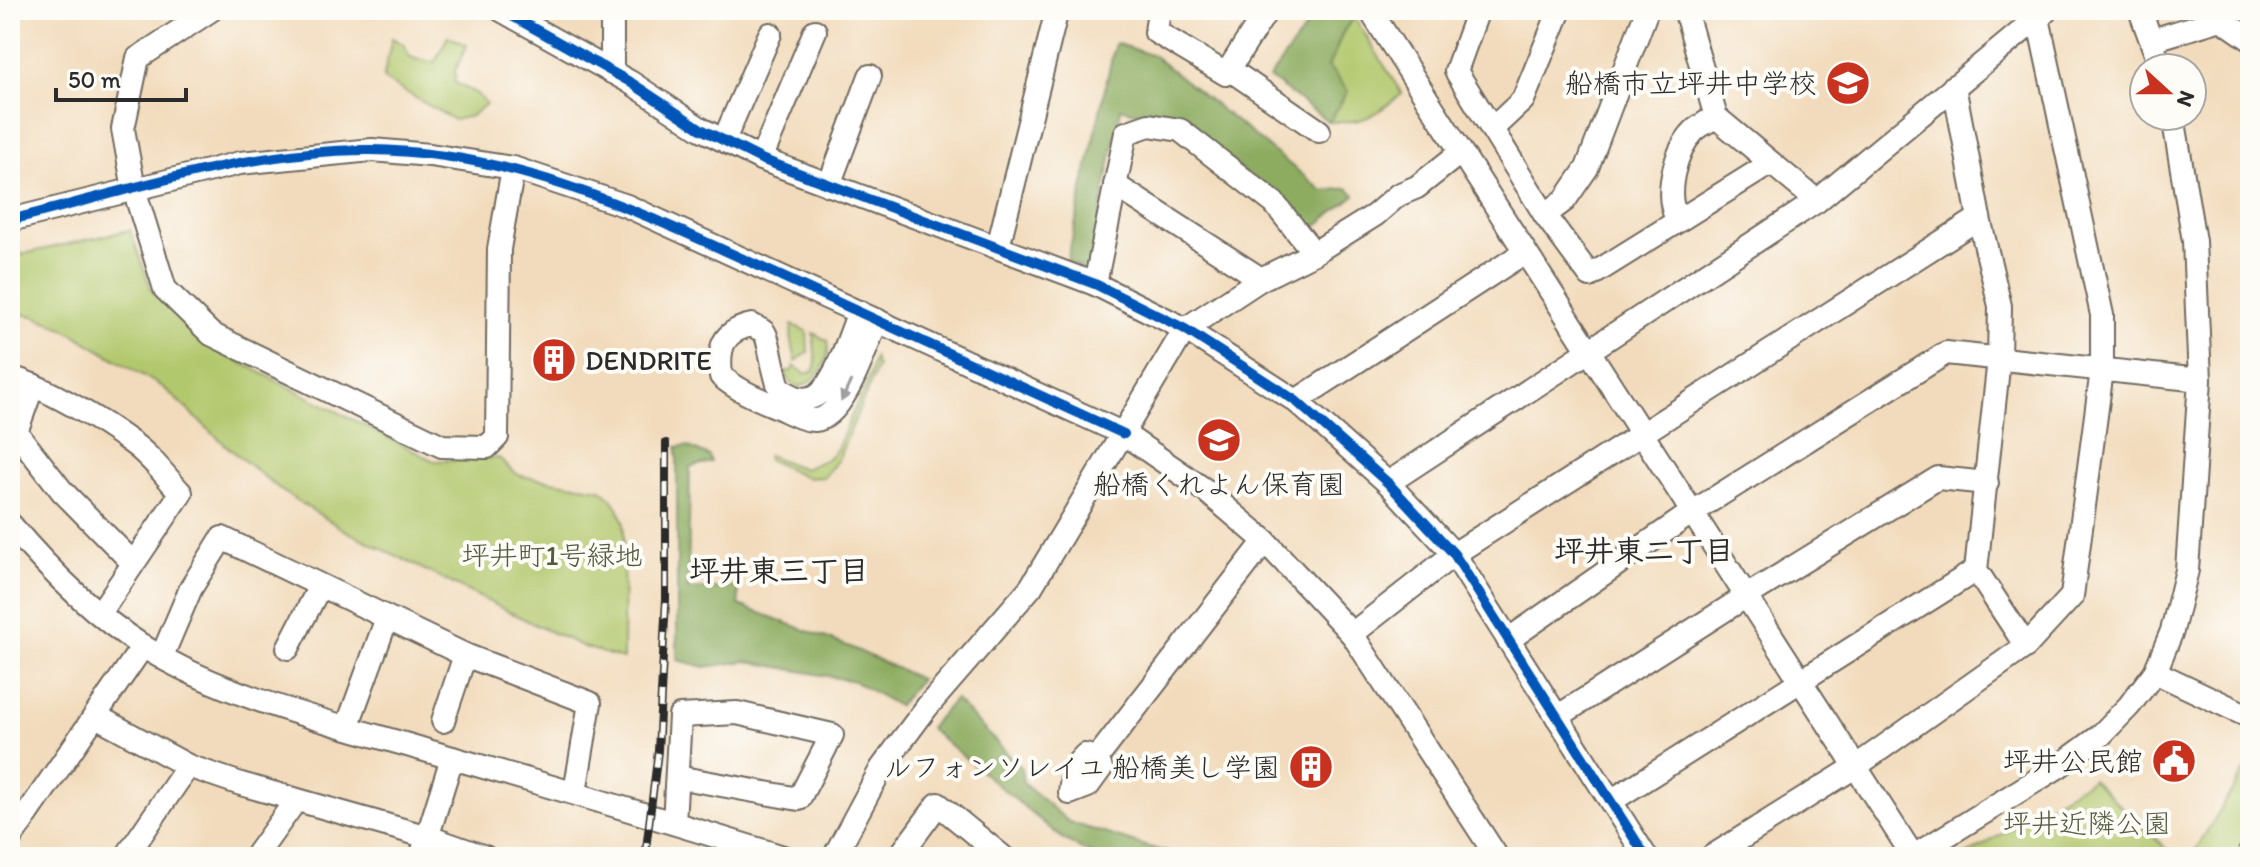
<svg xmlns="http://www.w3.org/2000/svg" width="2260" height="867" viewBox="0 0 2260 867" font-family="Itim,'Klee One',sans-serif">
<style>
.green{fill:#b2c86d;stroke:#6e7a4c;stroke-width:2}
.forest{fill:#8dac60;stroke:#5c6c46;stroke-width:2}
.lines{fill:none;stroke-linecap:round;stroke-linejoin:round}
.minor-casing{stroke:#71695e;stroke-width:26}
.minor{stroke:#fff;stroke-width:22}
.rail-casing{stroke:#2b2b2b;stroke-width:8}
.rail{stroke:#fdfcf7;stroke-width:5;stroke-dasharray:15;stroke-linecap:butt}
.cycleway-casing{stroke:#fdfcf7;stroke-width:15}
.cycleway{stroke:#0057b8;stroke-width:10}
.oneway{fill:#a0a0a0}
.labels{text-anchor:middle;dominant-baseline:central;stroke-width:8;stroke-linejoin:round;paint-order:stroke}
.poi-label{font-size:28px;fill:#2b2b2b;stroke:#fdfcf7;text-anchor:end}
.park-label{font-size:28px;fill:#545a3f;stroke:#fdfcf7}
.neighbourhood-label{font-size:30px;font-weight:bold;fill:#2b2b2b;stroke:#fdfcf7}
</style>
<rect width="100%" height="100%" fill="#fdfcf7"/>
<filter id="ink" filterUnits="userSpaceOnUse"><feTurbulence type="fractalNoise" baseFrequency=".0125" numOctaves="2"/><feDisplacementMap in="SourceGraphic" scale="16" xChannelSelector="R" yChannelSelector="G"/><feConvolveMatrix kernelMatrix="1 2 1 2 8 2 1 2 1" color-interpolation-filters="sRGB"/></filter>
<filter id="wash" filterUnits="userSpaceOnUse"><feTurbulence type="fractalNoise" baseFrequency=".006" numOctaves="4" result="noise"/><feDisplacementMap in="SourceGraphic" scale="32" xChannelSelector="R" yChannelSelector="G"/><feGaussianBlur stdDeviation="1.8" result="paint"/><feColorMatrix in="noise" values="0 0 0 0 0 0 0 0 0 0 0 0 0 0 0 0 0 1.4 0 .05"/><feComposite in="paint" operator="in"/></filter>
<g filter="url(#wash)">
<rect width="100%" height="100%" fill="#f2dbbc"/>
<!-- green -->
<g class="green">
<path d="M1355,18L1402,94C1373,116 1367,123 1329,122L1347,91L1328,66C1341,47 1336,34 1355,18Z"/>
<path d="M448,36L467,45L454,73L456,75L454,82L477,94L486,104L471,116L454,120L383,79L392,38L404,45L409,56L415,59L435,62Z"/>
<path d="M130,230L152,291L203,343L434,461L499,458L512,471L521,476L600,489C614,498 619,507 624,523L623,659L584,647L540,627L344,530L282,491L230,449L164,388L63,328L34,316L10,313V257Z"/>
<path d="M792,325L807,331L808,352L796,361C794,349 789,337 792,325Z"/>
<path d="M813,333L828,341C831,361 818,379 800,387L790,383L784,371H792L794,366L806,374L814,371L816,363Z"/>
<path d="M874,358L877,367L838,460L824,477L808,478L767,459L768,455L804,469L827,459L837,449L869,376Z"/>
<path d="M2250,762V843L2243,857H2191Z"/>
<path d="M2092,779L2175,857H1964Z"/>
</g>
<!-- forest -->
<g class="forest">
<path d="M1319,10H1351L1355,18C1337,33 1340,48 1328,66L1348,91L1329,122L1269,78Z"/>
<path d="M1115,43L1154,56L1323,191L1348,188L1355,195L1311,230L1270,192L1184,125L1121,108L1089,270L1067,262Z"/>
<path d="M687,446L709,456L711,462L690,467L688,590L738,587L739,605L850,647L920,679L898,706L854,681L746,661L705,667L677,660V447Z"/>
<path d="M955,699L1021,768L1023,783L1069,822L1155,849L1190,857H1097L1063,839L929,728Z"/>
</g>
</g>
<g filter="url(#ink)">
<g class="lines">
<!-- minor casing -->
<g class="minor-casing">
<g id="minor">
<path d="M211,10L138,58L123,129L134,189L165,289L211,334L442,446L487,447L497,437L499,249L513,168"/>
<path d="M501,10L630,82L701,129L761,159L1095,284L1185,329L1296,401L1388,483L1454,554L1646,857"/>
<path d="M1159,10L1156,32L1226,74L1267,10"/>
<path d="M1370,10L1913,856"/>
<path d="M1478,10L1456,71L1545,215L1590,276L1771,163"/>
<path d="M1685,10L1716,117L1817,201"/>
<path d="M2140,10L2161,68"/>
<path d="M2152,40L2221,19L2250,39"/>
<path d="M1229,69L1319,131"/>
<path d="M612,72V10"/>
<path d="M1954,86L1979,218L2000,306L1999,359L1976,570L2026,646"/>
<path d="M1492,129L1523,100L1560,10"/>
<path d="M724,140L770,34"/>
<path d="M761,159L815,31"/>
<path d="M829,185L870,76"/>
<path d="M1115,185L1261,279"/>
<path d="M1545,215L1565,200L1587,168L1647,10"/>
<path d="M10,220L240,163L372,150L430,155L513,168L627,206L1124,434L1205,490L1265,541L1352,634L1497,857"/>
<path d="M1678,220C1663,196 1675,150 1694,131C1700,125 1709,121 1716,117"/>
<path d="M998,247L1057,10"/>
<path d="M1095,284L1126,133L1149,125L1180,130L1274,203L1314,253"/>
<path d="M859,312C850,333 834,393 810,398C798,401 789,394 780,389C774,377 769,337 764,332C761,329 756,328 752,325C722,331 718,348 721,376C738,391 759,399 780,408C791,413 803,420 815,420C844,419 867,344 877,320"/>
<path d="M10,377C46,387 102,421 132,443C151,456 166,477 181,493L100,613"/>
<path d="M33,385L16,432L62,491L133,563"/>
<path d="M1296,401L1525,252"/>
<path d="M1388,483L1817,201L2046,11"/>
<path d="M10,524C48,569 94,615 144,647C225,698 337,724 428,751C547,785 665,820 783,857"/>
<path d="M1352,634L1454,554L1979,218"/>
<path d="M1508,640L1691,513L1946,353L2200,380"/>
<path d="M288,648L320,586"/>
<path d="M162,656L191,588L222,538L465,655L590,703L575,792"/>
<path d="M2155,672L2250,717"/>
<path d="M96,716L188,766L241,784L428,837L485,857"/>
<path d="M1557,717L1745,597L1938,478L1987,483"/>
<path d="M443,721L465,655"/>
<path d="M347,727L387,618"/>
<path d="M1097,758L1085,755L1073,768L1070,793L1088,786L1101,768L1097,758L1265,541"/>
<path d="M1611,801L1976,570"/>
<path d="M674,823L680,716L737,713L832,735L799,799L677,777"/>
<path d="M10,839L143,646"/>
<path d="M126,857L188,766"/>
<path d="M255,857L296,800"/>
<path d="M421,857L452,758"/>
<path d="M834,857L881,769L900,743L927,707L1031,587L1185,329L1261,279L1314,253L1375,215L1398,195L1417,187L1461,152"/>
<path d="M899,857L938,804L1003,857"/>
<path d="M1711,857L1855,767L2026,646L2072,596L2102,370V315L2038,18"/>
<path d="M1912,857L2058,767L2100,736L2129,706L2155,672L2172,631L2187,570L2200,380L2194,241L2173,116"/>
<path d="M2248,857L2250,853"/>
</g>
</g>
<!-- minor -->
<use href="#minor" class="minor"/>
<!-- rail casing -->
<g class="rail-casing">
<path id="rail" d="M645,857L658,751L666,599V443"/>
</g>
<!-- rail -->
<use href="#rail" class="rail"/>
<!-- cycleway casing -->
<g class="cycleway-casing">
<g id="cycleway">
<path d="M501,10L630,82L701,129L761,159L1095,284L1185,329L1296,401L1388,483L1454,554L1646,857"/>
<path d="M10,220C128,191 249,149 371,150C522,152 650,217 783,277C897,329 1010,382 1124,434"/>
</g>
</g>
<!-- cycleway -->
<use href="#cycleway" class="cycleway"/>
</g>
<!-- one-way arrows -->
<defs><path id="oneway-solid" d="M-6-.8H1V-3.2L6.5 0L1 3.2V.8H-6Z" transform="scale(2)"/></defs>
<use class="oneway" href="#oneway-solid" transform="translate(846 391) rotate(115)"/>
</g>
<!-- icons -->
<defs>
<g id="school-disc" transform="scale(2.3)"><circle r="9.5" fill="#c8321e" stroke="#fdfcf7"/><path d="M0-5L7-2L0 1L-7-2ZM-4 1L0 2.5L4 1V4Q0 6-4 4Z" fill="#fff"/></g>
<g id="building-disc" transform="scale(2.3)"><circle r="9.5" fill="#c8321e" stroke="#fdfcf7"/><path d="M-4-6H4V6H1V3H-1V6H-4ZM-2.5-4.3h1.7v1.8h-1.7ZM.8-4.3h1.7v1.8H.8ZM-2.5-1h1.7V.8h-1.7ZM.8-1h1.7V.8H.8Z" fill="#fff"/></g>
<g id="civic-disc" transform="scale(2.3)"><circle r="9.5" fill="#c8321e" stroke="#fdfcf7"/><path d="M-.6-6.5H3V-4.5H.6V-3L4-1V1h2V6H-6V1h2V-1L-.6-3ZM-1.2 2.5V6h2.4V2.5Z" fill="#fff"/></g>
</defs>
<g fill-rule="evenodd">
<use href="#school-disc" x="1848" y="83"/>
<use href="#building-disc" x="554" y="360"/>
<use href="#school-disc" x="1219" y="440"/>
<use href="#civic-disc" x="2174" y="761"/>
<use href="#building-disc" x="1311" y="767"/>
</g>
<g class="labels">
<!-- poi labels -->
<g class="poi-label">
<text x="1817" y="83">船橋市立坪井中学校</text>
<text x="585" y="360" text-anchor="start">DENDRITE</text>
<text x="1219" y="484" text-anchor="middle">船橋くれよん保育園</text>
<text x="2143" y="761">坪井公民館</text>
<text x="1280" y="767">ルフォンソレイユ 船橋美し学園</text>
</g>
<!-- park labels -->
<g class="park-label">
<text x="552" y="555">坪井町1号緑地</text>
<text x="2087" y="823">坪井近隣公園</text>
</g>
<!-- neighbourhood labels -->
<g class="neighbourhood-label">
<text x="1644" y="550">坪井東二丁目</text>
<text x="779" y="570">坪井東三丁目</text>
</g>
</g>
<!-- margin -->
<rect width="2260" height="867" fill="none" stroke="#fdfcf7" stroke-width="40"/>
<!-- north arrow -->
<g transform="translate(2168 92) rotate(111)"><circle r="38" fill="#fdfcf7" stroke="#a9a8a5" stroke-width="2"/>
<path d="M0-6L14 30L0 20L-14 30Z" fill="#c8321e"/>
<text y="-12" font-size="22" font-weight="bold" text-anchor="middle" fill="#2b2b2b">N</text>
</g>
<!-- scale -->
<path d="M56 88v12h130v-12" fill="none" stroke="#2b2b2b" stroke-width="4"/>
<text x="68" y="88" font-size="24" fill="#2b2b2b" stroke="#fdfcf7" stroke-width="6" paint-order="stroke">50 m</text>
</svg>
